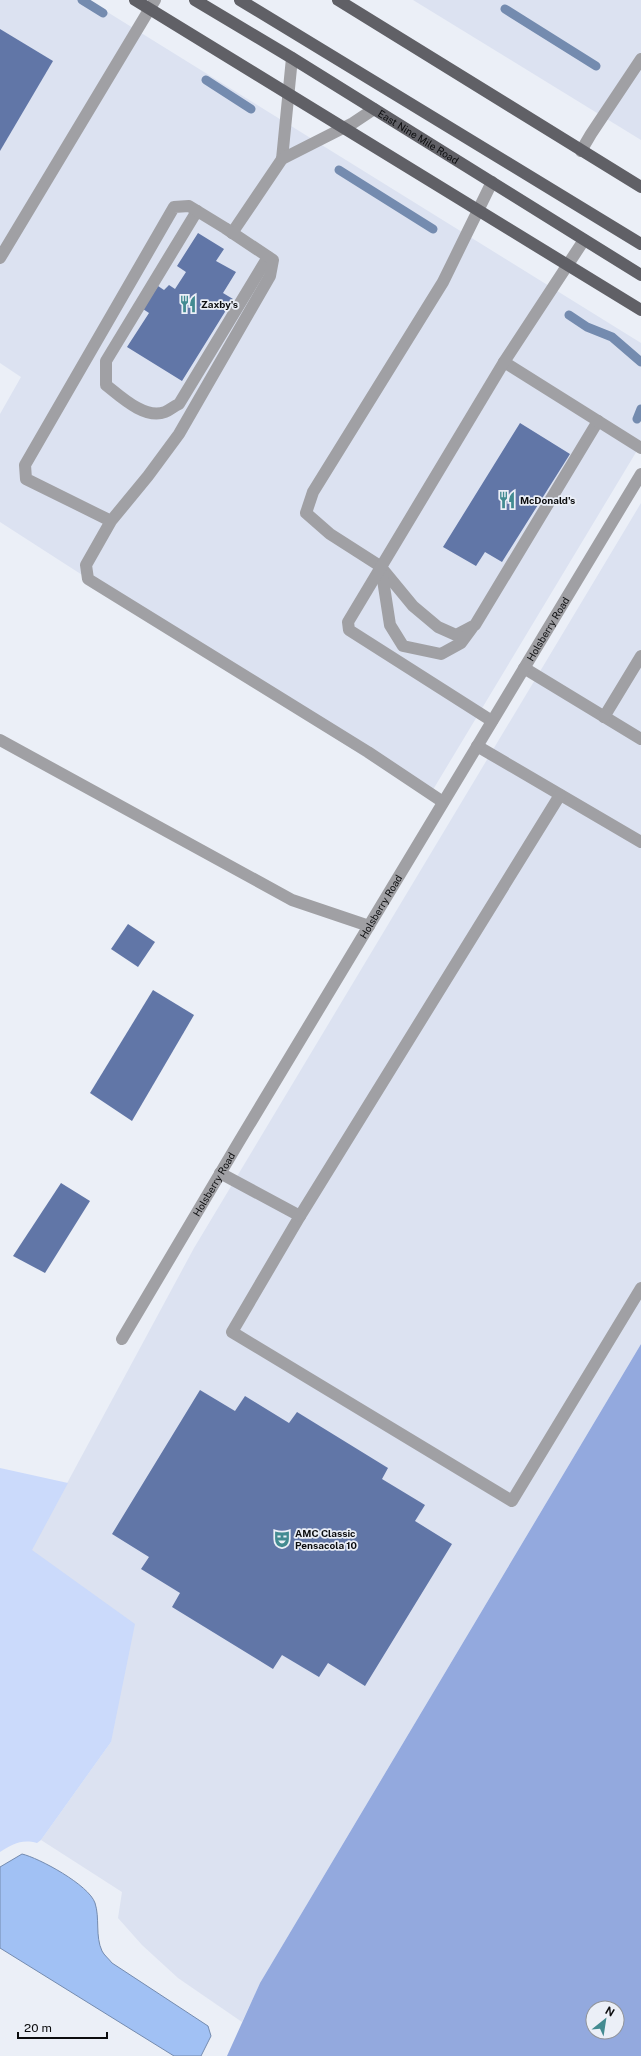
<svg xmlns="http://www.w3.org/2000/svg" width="641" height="2056" viewBox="0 0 641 2056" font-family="'Public Sans',sans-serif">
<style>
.built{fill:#dce2f1}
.green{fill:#cbdafb}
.forest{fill:#93a9de;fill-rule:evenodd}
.water{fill:#a1c1f4;stroke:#748baf}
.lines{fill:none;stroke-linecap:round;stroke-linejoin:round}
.stream{stroke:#748baf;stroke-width:9}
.building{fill:#6176a7}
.lane{stroke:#a0a0a4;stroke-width:12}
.primary{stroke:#606066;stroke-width:12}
.labels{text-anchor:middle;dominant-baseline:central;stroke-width:3.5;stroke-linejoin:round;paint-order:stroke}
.street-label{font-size:10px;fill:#0b0c0e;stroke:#ebeff7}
.poi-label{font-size:10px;font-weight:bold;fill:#0b0c0e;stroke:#ebeff7;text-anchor:start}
</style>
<rect width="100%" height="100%" fill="#ebeff7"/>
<!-- built -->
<g class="built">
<path d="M0,0H88L641,343V444L428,798L0,522V414L21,377L0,363Z"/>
<path d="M413,0H641V140Z"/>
<path d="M641,503V1344L260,1983L242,2022L178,1978L142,1945L118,1918L122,1892L41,1840L111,1742L31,1550L194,1248Z"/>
</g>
<!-- green -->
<path class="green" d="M0,1468L68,1483L32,1550L135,1624L111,1742L41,1840L37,1843C21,1839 13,1844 0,1852Z"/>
<!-- forest -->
<path class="forest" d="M641,1344V2056H227L260,1983ZM593,2008H617V2032H593Z"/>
<!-- water -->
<path class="water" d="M22,1854C39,1858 89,1885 95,1903C100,1918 95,1936 102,1951C104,1955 109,1959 112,1963L208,2026L211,2036L201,2056H174L0,1948V1867Z"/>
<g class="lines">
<!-- stream -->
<g class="stream">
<path d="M82,0L103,13"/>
<path d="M505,9L596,66"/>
<path d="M206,80L251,109"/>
<path d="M339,170L433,229"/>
<path d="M569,315L587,327L612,337L641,362"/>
<path d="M637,419L641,409"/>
</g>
</g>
<!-- building -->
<g class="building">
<path d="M0,29L53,61L0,151Z"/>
<path d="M198,233L224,249L216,261L236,272L223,293L233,299L182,381L127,347L149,313L143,309L158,286L164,290L169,285L175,289L186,272L177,266Z"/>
<path d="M520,423L570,454L502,562L485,552L476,566L443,547Z"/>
<path d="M128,924L155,942L138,967L111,949Z"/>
<path d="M153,990L194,1015L132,1121L90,1093Z"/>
<path d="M61,1183L90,1201L45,1273L13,1256Z"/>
<path d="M200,1390L235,1411L245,1396L289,1423L297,1412L388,1468L382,1479L425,1505L415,1521L452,1544L365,1686L328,1663L319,1677L282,1655L273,1669L172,1607L180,1593L141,1569L149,1557L112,1534Z"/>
</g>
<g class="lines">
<!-- lane -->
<g class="lane">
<path d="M581,151L591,134L641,59"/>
<path d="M282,159L292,58"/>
<path d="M492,182L443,282L313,492L306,513L330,534L380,566L413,606L438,627L456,635L475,625L598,421"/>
<path d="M197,211L106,361V385C120,396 145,420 165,412C170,410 174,406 179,404L268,257"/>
<path d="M232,233L282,159L353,123L374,109"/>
<path d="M0,258L155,0"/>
<path d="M504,362L641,448"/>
<path d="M111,521L26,479L25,465L174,207L189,206L225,228L273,260L270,276L179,434L148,476L111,521L86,565L88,579L368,752L443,802"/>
<path d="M381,567L390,625L403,646L441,654L461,643L472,628"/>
<path d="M524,668L641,739"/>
<path d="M604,717L641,656"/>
<path d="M492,721L349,630L348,622L504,362L584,240"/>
<path d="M0,740L292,900L369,926"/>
<path d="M477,746L641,842"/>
<path d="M220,1173L300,1216L232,1332L512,1501L641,1288"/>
<path d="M300,1216L560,795"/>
<path id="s1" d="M122,1339L240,1140L641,474"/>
</g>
<!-- primary -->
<g class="primary">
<path d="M135,0L641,310"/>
<path id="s2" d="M195,0L292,58L641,275"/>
<path d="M240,0L641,244"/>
<path d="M338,0L641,187"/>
</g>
</g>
<!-- icons -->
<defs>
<g id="restaurant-bare" transform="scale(1.38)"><path d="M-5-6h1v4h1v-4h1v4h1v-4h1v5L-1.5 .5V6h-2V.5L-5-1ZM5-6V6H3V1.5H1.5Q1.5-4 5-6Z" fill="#438b91" stroke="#ebeff7" stroke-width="2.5" paint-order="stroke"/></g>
<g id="theatre-bare" transform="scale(1.38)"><path d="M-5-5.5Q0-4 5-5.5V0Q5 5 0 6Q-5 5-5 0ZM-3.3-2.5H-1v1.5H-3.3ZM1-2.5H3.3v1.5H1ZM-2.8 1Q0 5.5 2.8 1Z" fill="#438b91" stroke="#ebeff7" stroke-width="2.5" paint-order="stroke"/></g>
</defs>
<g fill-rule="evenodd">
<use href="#restaurant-bare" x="188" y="304"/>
<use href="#restaurant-bare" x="507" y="500"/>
<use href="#theatre-bare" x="282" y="1539"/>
</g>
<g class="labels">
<!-- street labels -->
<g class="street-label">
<text stroke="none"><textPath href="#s2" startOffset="262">East Nine Mile Road</textPath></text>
<text stroke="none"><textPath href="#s1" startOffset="828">Holsberry Road</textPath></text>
<text stroke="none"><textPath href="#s1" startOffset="504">Holsberry Road</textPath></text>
<text stroke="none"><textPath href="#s1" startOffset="180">Holsberry Road</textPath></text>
</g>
<!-- poi labels -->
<g class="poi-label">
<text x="201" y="304">Zaxby's</text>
<text x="520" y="500">McDonald's</text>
<text x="295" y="1533">AMC Classic<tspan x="295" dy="12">Pensacola 10</tspan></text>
</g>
</g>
<!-- north arrow -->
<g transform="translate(605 2020) rotate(30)"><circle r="19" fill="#ebeff7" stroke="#91949a"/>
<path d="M0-3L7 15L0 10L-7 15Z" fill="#438b91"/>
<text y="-6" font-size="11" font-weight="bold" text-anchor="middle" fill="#0b0c0e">N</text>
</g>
<!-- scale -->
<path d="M18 2032v6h89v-6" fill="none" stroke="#0b0c0e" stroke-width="2"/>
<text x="24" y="2032" font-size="12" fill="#0b0c0e" stroke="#ebeff7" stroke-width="3" paint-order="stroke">20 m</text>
</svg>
